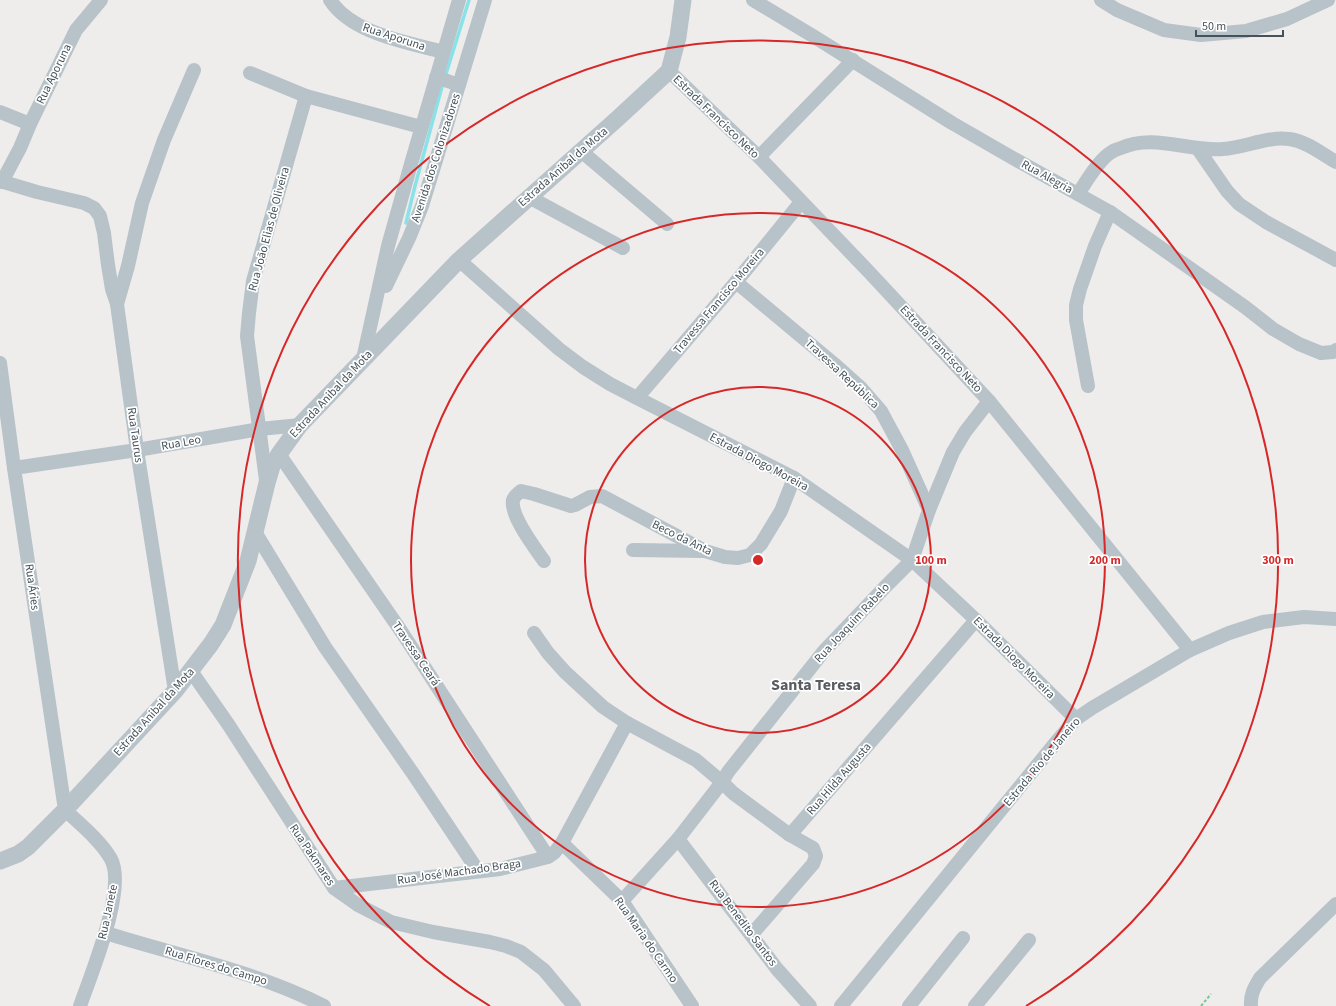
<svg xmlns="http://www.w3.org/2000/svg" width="1336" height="1006" viewBox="0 0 1336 1006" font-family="'Source Sans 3',sans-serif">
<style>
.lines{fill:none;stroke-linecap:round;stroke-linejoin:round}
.stream{stroke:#88e2e8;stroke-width:3.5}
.path{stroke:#73c993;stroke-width:2;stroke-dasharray:3 2;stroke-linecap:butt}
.minor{stroke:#b7c3c9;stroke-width:14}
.tertiary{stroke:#b7c3c9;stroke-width:17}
.ring{fill:none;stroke:#d62828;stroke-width:2}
.labels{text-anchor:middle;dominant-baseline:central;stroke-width:3.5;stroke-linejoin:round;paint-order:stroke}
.street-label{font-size:12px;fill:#455259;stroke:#fff}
.district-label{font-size:16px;font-weight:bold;fill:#595d61;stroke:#fff}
.centre{fill:#d62828;stroke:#fff;stroke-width:2}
.ring-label{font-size:12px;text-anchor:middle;font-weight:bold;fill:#d62828;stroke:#fff;stroke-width:3.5;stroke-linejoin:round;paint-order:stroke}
</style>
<rect width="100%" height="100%" fill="#efecec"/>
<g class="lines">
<!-- stream -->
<g class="stream">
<path d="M445,77L469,0"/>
<path d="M406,223L415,186L443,83"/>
</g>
<!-- path -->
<path class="path" d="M1201,1006L1211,994"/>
<!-- minor -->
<g class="minor">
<path d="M330,0C352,34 407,42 443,52"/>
<path d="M753,0L813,36L952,123L1011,157L1110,212L1245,307L1273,329L1299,344L1321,353L1333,352L1336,350"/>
<path d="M1101,0L1117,10L1164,30L1201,35L1246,31L1287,19L1328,0"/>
<path d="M669,71L759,157L870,273L989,401L1190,650"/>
<path d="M250,73L306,96L421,127"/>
<path d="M436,77L459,85"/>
<path d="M0,112L30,124"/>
<path d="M1198,149L1227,191L1239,204L1266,222L1336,260"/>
<path d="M581,151L667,224"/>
<path d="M759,157L853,60"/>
<path d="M0,181L37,192L84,203L94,208L100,216L104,233L108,265L112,289L117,304L137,450L175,691"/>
<path d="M2,182L20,148L30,124L76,30L101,0"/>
<path d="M1078,194C1086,182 1098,161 1110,153C1113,151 1117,149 1121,148C1153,133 1189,152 1223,149C1245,148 1267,136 1289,139C1306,141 1322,154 1336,162"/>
<path d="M529,197L623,248"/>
<path d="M459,260L559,349L583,367L610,384L637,398L794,478L912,560L976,620L1076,719"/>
<path d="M736,282L833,363L861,388L881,411L902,450L929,510"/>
<path d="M386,286L409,238L422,206L485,0"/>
<path d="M117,304L128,266L142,203L164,140L194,70"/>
<path d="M363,359L388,246L411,164L459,0"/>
<path d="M0,363L14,468L65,810C80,824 101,841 111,859C127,889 91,974 80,1006"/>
<path d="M1088,386L1076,320V305L1080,289L1095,246L1110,212"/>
<path d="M637,398L736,282L801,202"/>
<path d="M279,454L401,631L548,857"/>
<path d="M14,468L137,450L260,429L300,425"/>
<path d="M266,480L247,336L249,313L253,281L306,96"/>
<path d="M255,532L325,647L414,775L478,871"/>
<path d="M633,550L702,551"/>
<path d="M544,561C535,548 510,516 513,500C514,496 518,494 521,491L534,494L571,506L575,505L590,497L602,496L705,551L725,557L738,558L750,555L761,544L781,511L794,478"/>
<path d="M534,633L548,653L565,672L603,707L627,723L696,760L722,782L733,793L790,835L813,848L816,856L813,864L752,934"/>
<path d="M191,671L228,724L334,888L358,905L391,922L433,932L490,942L506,946L521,952L544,970L574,1006"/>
<path d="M790,835L976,620"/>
<path d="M678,839L777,969L810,1006"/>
<path d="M562,843L622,901L692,1006"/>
<path d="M334,888L500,869L548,857L554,853L562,843L627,723"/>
<path d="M622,901L678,839L722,782L728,772L824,651L885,587L912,560L929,510L953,452L965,432L989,401"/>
<path d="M106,933C179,956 255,971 324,1006"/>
<path d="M841,1006L1057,741L1076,719L1092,708L1190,650L1229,633L1263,622L1304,617L1336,619"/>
<path d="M909,1006L963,938"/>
<path d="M975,1006L1029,940"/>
<path d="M1251,1006C1250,995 1254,988 1260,978L1336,904"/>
</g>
<!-- tertiary -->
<path class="tertiary" d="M0,861L18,854L28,847L65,810L175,691L211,644L223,625L248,561L267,483L272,466L279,454L300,425L459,260L617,119L669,71L678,37L683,0"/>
</g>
<!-- distance rings -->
<g class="ring">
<circle cx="758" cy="560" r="173"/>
<circle cx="758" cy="560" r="347"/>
<path d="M490 1006A520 520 0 1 1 1026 1006"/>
</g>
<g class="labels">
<!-- street labels -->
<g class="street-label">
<text transform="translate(394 37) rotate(18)">Rua Aporuna</text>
<text transform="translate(54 74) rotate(-64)">Rua Aporuna</text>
<text transform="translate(716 117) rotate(44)">Estrada Francisco Neto</text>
<text transform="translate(436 158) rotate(-72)">Avenida dos Colonizadores</text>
<text transform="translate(563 167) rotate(-41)">Estrada Anibal da Mota</text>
<text transform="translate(1047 177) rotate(29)">Rua Alegria</text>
<text transform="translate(269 229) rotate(-75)">Rua Joāo Elias de Oliveira</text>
<text transform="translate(719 301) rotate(-50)">Travessa Francisco Moreira</text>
<text transform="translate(941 349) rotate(47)">Estrada Francisco Neto</text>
<text transform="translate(842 374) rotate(43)">Travessa República</text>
<text transform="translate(331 394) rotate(-47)">Estrada Anibal da Mota</text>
<text transform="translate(135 435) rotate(82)">Rua Taurus</text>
<text transform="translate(181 443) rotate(-10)">Rua Leo</text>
<text transform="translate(759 462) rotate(28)">Estrada Diogo Moreira</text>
<text transform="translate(682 538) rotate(26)">Beco da Anta</text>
<text transform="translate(32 587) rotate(82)">Rua Áries</text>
<text transform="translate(852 623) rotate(-47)">Rua Joaquim Rabelo</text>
<text transform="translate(416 654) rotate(56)">Travessa Ceará</text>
<text transform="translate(1014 658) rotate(45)">Estrada Diogo Moreira</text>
<text transform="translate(154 712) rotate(-48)">Estrada Anibal da Mota</text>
<text transform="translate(1042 762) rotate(-50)">Estrada Rio de Janeiro</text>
<text transform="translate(839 779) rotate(-49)">Rua Hilda Augusta</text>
<text transform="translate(312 855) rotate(56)">Rua Pakmares</text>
<text transform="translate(459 872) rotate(-8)">Rua José Machado Braga</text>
<text transform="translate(108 912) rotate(-78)">Rua Janete</text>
<text transform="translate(743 923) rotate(53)">Rua Benedito Santos</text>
<text transform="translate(646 940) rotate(55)">Rua Maria do Carmo</text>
<text transform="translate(216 966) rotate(17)">Rua Flores do Campo</text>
</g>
<!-- district labels -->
<g class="district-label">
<text x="816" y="685">Santa Teresa</text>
</g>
</g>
<circle cx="758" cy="560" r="6" class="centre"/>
<g class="ring-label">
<text x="931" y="564">100 m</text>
<text x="1105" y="564">200 m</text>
<text x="1278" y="564">300 m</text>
</g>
<!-- scale -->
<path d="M1196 30v6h87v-6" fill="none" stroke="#455259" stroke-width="2"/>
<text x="1202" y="30" font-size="12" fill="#455259" stroke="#ffffff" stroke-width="3" paint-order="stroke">50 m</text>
</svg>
